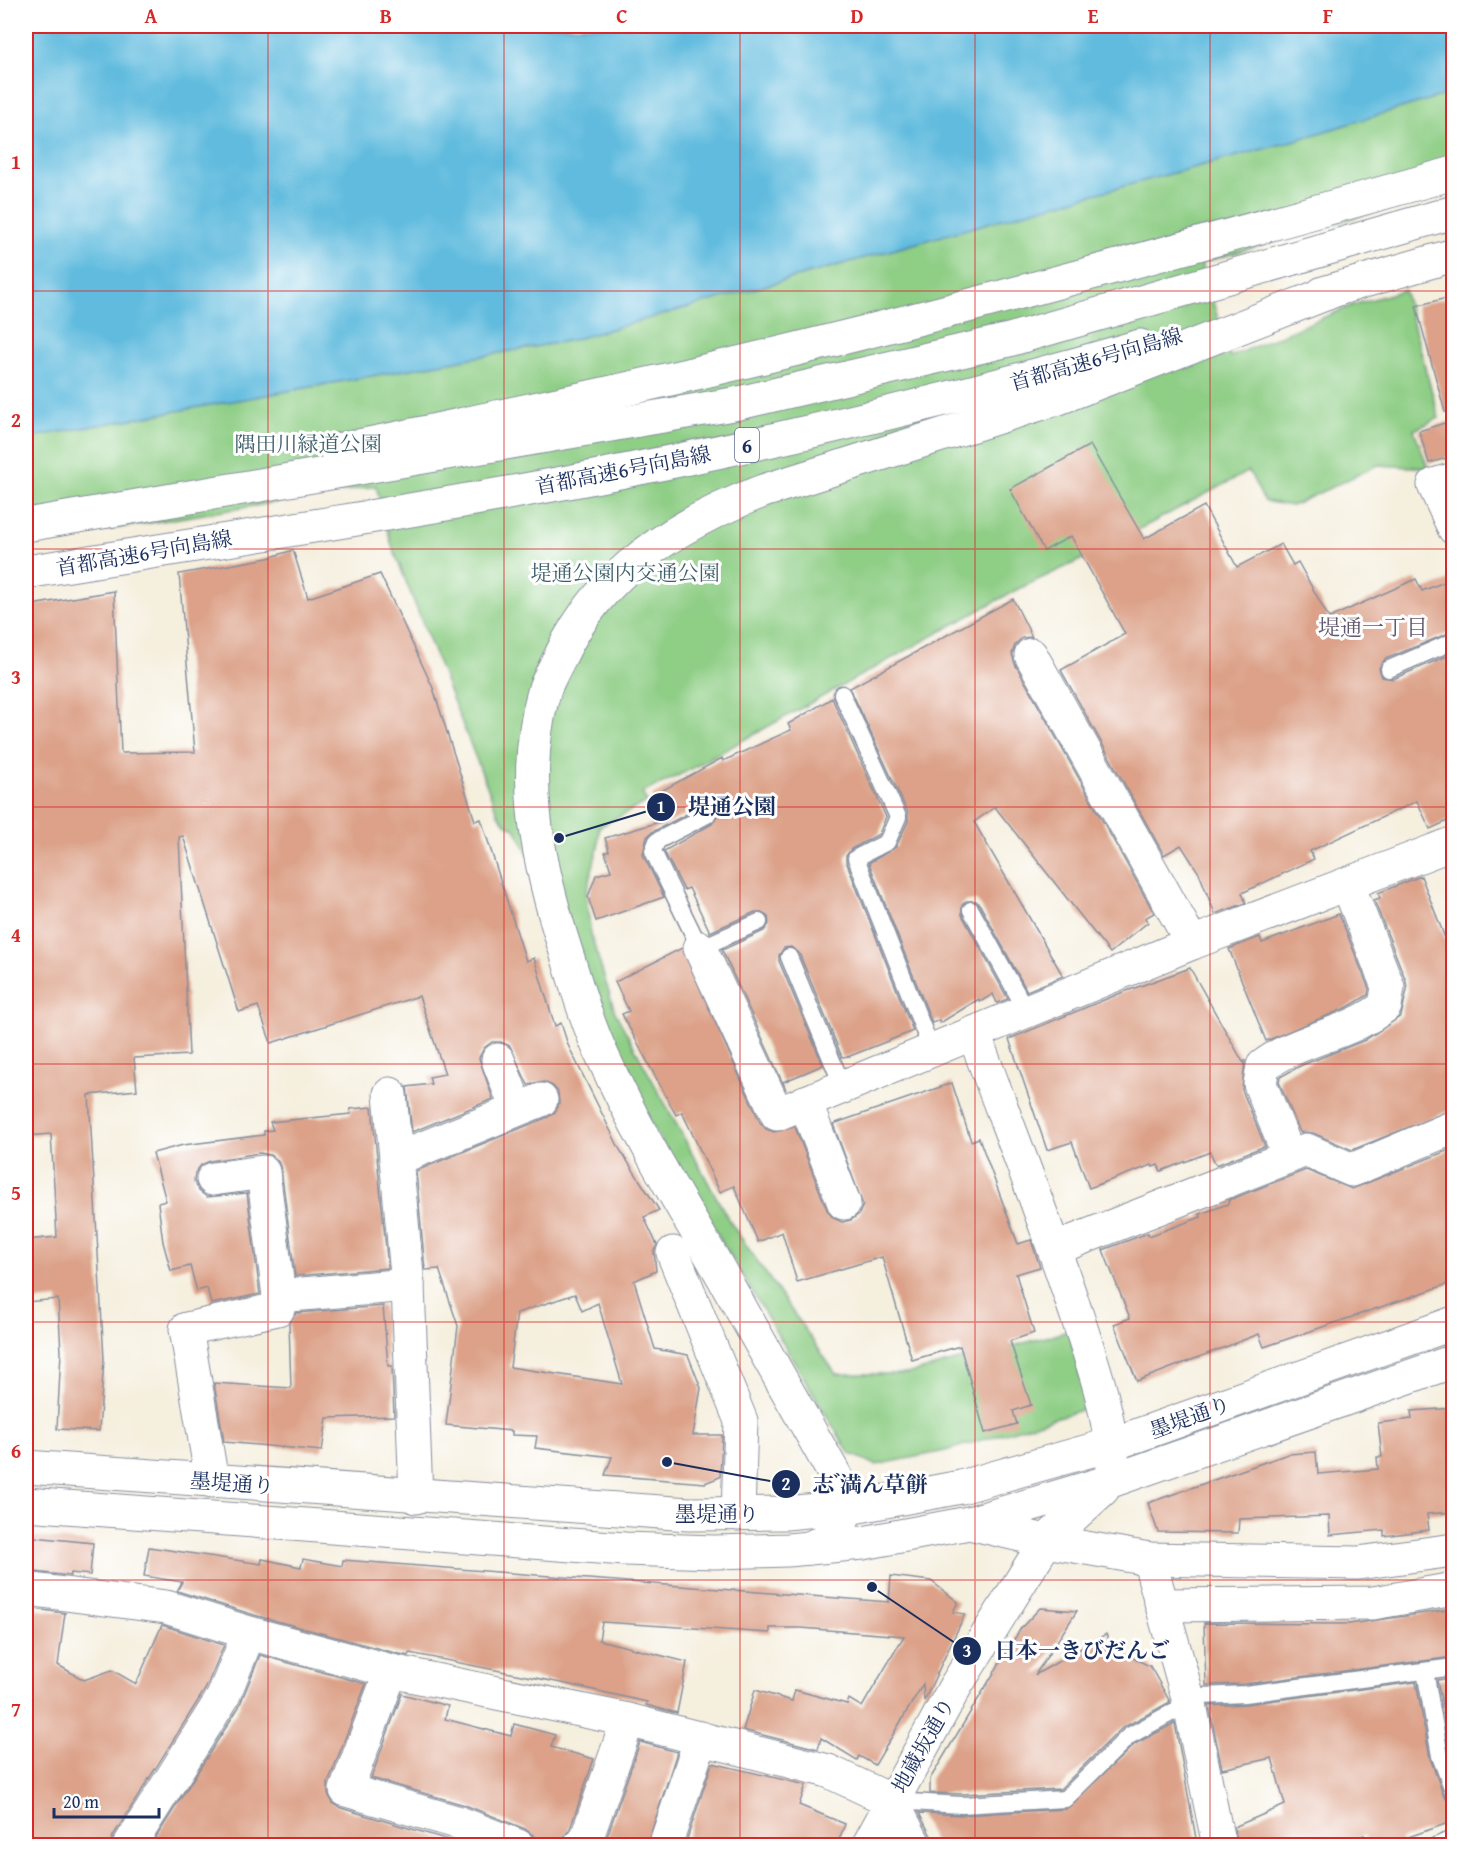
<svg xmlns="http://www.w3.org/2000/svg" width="1479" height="1871" viewBox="0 0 1479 1871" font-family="'Gentium Book Plus','Noto Serif JP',serif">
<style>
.green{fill:#8ece85;stroke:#547e72;stroke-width:1.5}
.water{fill:#61bbde;stroke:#3e759e;stroke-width:1.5}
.building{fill:#dca188;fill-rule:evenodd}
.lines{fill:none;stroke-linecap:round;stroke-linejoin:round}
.lane-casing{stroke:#888f9e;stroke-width:19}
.street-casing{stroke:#888f9e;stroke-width:35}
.secondary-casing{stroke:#888f9e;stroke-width:35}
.highway-casing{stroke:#888f9e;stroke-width:35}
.lane{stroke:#fff;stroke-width:16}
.street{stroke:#fff;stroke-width:33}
.secondary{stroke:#fff;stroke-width:33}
.highway{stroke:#fff;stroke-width:33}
.grid{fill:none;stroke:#d62828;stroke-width:1.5;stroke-opacity:0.55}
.labels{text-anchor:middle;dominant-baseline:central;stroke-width:6;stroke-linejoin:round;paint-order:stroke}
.shield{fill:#fff;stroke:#5f6d8e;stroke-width:1.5}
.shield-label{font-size:20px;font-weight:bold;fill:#1b2f5e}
.street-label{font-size:21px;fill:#1b2f5e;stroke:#fff}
.park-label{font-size:21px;fill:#3e5f6a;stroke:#fff}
.neighbourhood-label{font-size:22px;fill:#5f576d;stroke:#fff}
.leader{fill:none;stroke:#1b2f5e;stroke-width:2}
.callout-dot{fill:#1b2f5e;stroke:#fff;stroke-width:2}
.mark-label{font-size:18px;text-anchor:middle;font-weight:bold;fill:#fff}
.callout-label{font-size:22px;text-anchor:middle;font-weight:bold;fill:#1b2f5e;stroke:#fff;stroke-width:6;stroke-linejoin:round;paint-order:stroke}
.neatline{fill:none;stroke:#d62828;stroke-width:2}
.grid-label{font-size:20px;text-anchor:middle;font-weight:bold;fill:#d62828}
</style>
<rect width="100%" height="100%" fill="#fff"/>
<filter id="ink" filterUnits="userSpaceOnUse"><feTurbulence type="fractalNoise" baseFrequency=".0167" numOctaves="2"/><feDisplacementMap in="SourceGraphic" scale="12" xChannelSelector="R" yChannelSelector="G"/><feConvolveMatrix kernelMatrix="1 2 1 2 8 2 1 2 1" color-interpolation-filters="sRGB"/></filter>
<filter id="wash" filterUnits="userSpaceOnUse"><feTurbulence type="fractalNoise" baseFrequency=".008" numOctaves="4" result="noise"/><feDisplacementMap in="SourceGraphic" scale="24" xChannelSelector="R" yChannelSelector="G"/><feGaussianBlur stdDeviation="1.35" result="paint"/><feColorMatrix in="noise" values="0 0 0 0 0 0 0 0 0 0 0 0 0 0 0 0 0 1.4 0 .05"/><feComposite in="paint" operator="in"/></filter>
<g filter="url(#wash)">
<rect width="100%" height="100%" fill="#f5efde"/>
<!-- green -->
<path class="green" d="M1453,92V189L1201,263L1230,357L1353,305L1404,290L1439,418L1414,430L1428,468L1378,465L1292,506L1264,501L1249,471L1089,556L1016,590L687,771L642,793L647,802L599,827L598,847L586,894L591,935L615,1012L730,1222L836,1374H907L1069,1331L1088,1408L945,1451L876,1465L849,1453L605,1047L525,847L515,829L505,823L498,814L392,546L376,486L26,543V438L572,340L1038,209L1286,143Z"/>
<!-- water -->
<path class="water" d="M26,26H1453L1454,92L1286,143L1038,209L572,340L26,438Z"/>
<g id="blocks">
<!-- building -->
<g class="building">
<path d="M1454,296V411L1445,412L1416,306Z"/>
<path d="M1454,420V456L1429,463L1419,431Z"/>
<path d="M1090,445L1144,539L1204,506L1237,567L1281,544L1293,565L1298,562L1329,618L1416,579L1422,591L1454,578V631L1385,659L1379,668L1382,677L1393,679L1454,653V818L1430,829L1417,801L1310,851L1314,859L1242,893L1246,903L1215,914L1199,873L1181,845L1164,855L1061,670L1125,634L1071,536L1044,551L1010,489Z"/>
<path d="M293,550L308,598L380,574L433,688L475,821L481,819L526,961L534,958L555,1026L561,1023L568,1045L620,1150L659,1210L644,1217L657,1245L654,1251L656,1271L634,1281L655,1349L688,1355L701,1388L693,1435H722L720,1477L705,1483L605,1475L612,1457L535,1448L537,1436L512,1435V1431L446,1425L458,1326L439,1269L425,1270L416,1171L548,1117L555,1112L559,1103L558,1092L553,1086L544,1082L528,1085L510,1046L501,1042H492L484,1048L479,1058L493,1099L412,1132L407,1087L431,1084L429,1077L445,1074L419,996L271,1043L258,1006L239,1012L183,836L179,837L189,1055L134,1058L137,1090L89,1095L104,1359L99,1431L57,1429L61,1352L58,1299L26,1302V1240L57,1237L51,1134L26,1136V606L114,591L121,753L195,752L179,574L268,558ZM575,1294L582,1311L598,1303L622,1384L510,1367L517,1313Z"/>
<path d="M1013,599L1032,637L1022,638L1015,645L1012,654L1015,664L1154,913L1145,918L1148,922L1110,953L995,807L974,822L1063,976L1027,991L980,905L976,901H966L962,905V915L1008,999L997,1003L993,994L980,1002L979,999L940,1023L939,1020L932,1023L869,863L896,847L908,821V813L850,688Z"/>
<path d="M832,698L886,817L879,834L851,849L846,856V861L913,1031L850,1056L842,1057L799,953L791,947L784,948L779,955V961L823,1065L783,1082L786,1090L722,950L764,931L769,924L768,917L761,912H755L710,932L689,888L684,890L664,851L712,824L717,816L713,807L702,806L652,832L647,837L643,855L664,897L596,921L588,897L596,875L611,871L605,852L609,851L605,838L666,820L652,796L722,758L723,761L791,730L788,724Z"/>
<path d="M1421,876L1454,961V1109L1352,1150L1313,1133L1300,1132L1279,1082L1280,1077L1300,1066L1365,1040L1401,1016L1407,990L1406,981L1374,900L1380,898L1378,893Z"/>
<path d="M1339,914L1369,989L1368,995L1348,1007L1266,1041L1229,949L1260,937L1262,943Z"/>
<path d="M682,948L760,1122L766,1129L774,1132L795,1127L827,1210L833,1218L842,1222L851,1220L859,1214L863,1205L833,1124L952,1083L971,1141L979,1138L1018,1244L1031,1240L1040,1267L1016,1274L1034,1333L1010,1341L1031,1405L1013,1411L1017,1424L985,1433L960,1346L912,1360L882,1257L797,1282L782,1232L758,1242L734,1186L720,1192L682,1112L676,1115L622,1014L629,1011L615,982Z"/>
<path d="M1190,968L1243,1062L1245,1061L1242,1090L1265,1146L1216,1165L1210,1152L1161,1171L1158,1165L1153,1167L1152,1165L1089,1188L1072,1142L1047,1150L1009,1039L1121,993Z"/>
<path d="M372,1107L388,1268L295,1276L281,1169L278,1161L271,1155L260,1153L210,1161L201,1165L195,1173L194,1181L199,1191L207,1197L247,1193L260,1294L211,1304L207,1288L197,1291L190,1266L171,1271L163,1242L158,1203L166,1201L153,1153L183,1145L264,1135V1131L273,1130L270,1122L351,1114L350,1109Z"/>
<path d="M1454,1148V1282L1264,1347L1259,1334L1137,1381L1114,1324L1130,1318L1103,1250L1148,1233L1149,1236L1201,1217L1200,1214L1228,1204L1229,1200L1306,1170L1352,1189Z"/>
<path d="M383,1306L388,1366H392L394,1416L327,1418L322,1451L224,1442L214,1383L291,1388L289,1323L296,1313Z"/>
<path d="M1454,1408V1512L1427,1514L1429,1530L1384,1536V1530L1330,1535L1329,1516L1239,1519L1238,1533L1158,1532L1148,1503L1288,1454L1316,1452L1318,1474L1378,1469L1377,1457H1382L1378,1423L1412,1419L1411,1411Z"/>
<path d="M34,1537L93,1543L90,1575L71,1573L70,1576L26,1571V1538L34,1539Z"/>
<path d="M149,1547L261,1564L262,1559L301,1567L303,1559L342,1566L343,1560L889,1602L891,1576L931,1581L958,1602L953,1612L965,1614L924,1701L923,1684L875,1765L859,1756L857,1760L821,1738L818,1749L743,1730L755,1690L792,1701L795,1690L847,1704L849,1699L862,1707L904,1636L801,1628H770V1633L602,1622L599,1640L687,1662L677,1713L646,1705L647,1702L576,1686L410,1653L409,1656L395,1653L254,1615L177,1591L182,1582L144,1576Z"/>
<path d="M26,1608L65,1613L58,1665L84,1680L112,1670L136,1684L162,1625L224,1645L206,1688L113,1836L110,1845H26Z"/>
<path d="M1040,1608L1077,1611L1035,1675L1106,1634L1112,1648L1119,1646L1122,1653L1150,1666L1170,1702L1122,1728L1060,1789L962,1794L930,1793V1779L1021,1628Z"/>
<path d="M1454,1609V1657L1244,1684L1206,1685L1204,1623L1349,1624Z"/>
<path d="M260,1655L366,1684L328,1783V1794L333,1803L341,1808L466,1845H151L239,1707Z"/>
<path d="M1454,1678V1762L1437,1680Z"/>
<path d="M1416,1682L1430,1758L1444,1797L1454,1803V1821L1400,1840L1402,1845H1368L1364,1835L1340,1845H1237L1234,1827L1285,1805L1272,1758L1222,1769L1209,1706L1246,1704Z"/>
<path d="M402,1694L448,1706L445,1719L511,1736L514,1724L555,1735L551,1747L594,1759L570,1829L562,1839L561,1845H536L533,1835L525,1829L465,1805L371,1778Z"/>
<path d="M1175,1723L1197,1844L1200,1845H936L919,1813L963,1815L1066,1809L1135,1744Z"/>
<path d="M640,1742L677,1752L647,1845H604Z"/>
<path d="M712,1763L806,1785L799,1805L845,1824L837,1845H685Z"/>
</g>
</g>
</g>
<g filter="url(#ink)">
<use href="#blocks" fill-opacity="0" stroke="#888f9e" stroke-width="1.5"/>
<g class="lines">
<!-- lane casing -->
<g class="lane-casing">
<g id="lane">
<path d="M1389,669L1454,641"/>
<path d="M842,694L898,817L887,842L856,858L932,1051"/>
<path d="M707,815L657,841L653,851L659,864L700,948L759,922"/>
<path d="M971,910L1027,1012"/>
<path d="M789,957L843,1087"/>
<path d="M1425,1671L1440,1756L1454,1793"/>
<path d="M892,1801L962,1805L1065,1799L1129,1736L1202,1696L1245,1694L1454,1667"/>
<path d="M1436,1846L1454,1838"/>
</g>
</g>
<!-- street casing -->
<g class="street-casing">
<g id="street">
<path d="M1454,479L1434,485L1454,528"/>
<path d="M1031,655L1192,943"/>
<path d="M700,948L777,1114L1192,943L1454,843"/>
<path d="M974,1034C1006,1121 1040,1207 1070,1295C1089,1353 1111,1409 1113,1471"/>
<path d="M498,1060L517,1109"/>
<path d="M390,1094L408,1285L416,1497"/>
<path d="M805,1102L844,1203"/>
<path d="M1289,1156L1260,1084L1263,1066C1299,1038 1349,1035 1385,1006L1388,987L1348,885"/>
<path d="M396,1159L541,1100"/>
<path d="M213,1179L263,1172L279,1296L408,1285"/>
<path d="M1054,1249L1306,1150L1352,1170L1454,1127"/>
<path d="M673,1253L741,1421L738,1514"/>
<path d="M212,1481L186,1329L278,1309L279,1296"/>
<path d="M969,1523L1046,1541L1149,1559L1358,1563L1454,1550"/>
<path d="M1149,1559L1190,1705L1219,1846"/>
<path d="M26,1589L166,1607L249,1633L391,1671L628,1720L828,1771L892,1801L915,1846"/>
<path d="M1162,1605L1373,1603L1454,1589"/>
<path d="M391,1671L346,1790L460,1823L518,1846"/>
<path d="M129,1846L223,1697L249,1633"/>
<path d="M579,1846L586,1840L628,1720"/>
<path d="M665,1846L701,1738"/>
</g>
</g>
<!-- secondary casing -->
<g class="secondary-casing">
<g id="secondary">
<path d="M26,1467L689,1514L786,1513L859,1506L961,1487L1113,1444L1454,1323"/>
<path d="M26,1504L625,1549L714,1552L788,1550L863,1543L969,1523L1114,1480L1454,1361"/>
<path d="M868,1846L955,1687L1046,1541L1103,1489"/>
</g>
</g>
<!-- highway casing -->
<g class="highway-casing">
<g id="highway">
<path d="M1323,293L1454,255"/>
<path d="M336,450C393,440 449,427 506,415C825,349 1140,261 1454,173"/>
<path d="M26,525L739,403L1009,340L1454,212"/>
<path d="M26,572C212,542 399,514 584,479C772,443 957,399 1140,346"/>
<path d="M809,1548C849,1531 849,1516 836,1477C797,1407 757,1338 718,1268C678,1199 636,1130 603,1057C585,1019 574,976 561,936C536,853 520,773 545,688C549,678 555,667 560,657C600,571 677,524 763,491L1059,398L1343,287"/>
</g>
</g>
<!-- lane -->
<use href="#lane" class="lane"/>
<!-- street -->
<use href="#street" class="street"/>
<!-- secondary -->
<use href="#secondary" class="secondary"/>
<!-- highway -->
<use href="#highway" class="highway"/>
</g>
</g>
<!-- grid -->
<path class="grid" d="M268,26V1846M504,26V1846M740,26V1846M975,26V1846M1210,26V1846M26,291H1454M26,549H1454M26,807H1454M26,1064H1454M26,1322H1454M26,1580H1454"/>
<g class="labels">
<!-- shield labels -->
<rect class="shield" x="735" y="428" width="24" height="34" rx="4.5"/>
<g class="shield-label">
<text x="747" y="445">6</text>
</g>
<!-- street labels -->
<g class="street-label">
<text transform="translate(1096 359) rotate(-16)">首都高速6号向島線</text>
<text transform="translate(623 470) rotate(-11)">首都高速6号向島線</text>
<text transform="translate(144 553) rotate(-10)">首都高速6号向島線</text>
<text transform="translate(1190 1417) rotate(-20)">墨堤通り</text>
<text transform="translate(232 1483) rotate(4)">墨堤通り</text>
<text x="717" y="1513">墨堤通り</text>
<text transform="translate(923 1745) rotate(-61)">地蔵坂通り</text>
</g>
<!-- park labels -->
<g class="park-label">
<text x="308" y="443">隅田川緑道公園</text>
<text x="625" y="572">堤通公園内交通公園</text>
</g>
<!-- neighbourhood labels -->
<g class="neighbourhood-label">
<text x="1373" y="627">堤通一丁目</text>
</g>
</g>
<!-- callouts -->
<path class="leader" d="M559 838L661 807M667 1462L786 1484M872 1587L967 1651"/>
<g class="callout-dot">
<circle cx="559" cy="838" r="6"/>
<circle cx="667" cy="1462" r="6"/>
<circle cx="872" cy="1587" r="6"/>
<circle cx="661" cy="807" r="15"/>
<circle cx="786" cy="1484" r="15"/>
<circle cx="967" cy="1651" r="15"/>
</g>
<g class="mark-label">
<text x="661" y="813">1</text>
<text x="786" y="1490">2</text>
<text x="967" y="1657">3</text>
</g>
<g class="callout-label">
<text x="732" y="814">堤通公園</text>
<text x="870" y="1492">志 ゙満ん草餅</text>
<text x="1082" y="1658">日本一きびだんご</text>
</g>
<!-- margin -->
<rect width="1479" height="1871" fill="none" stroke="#fff" stroke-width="66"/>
<!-- scale -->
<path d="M54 1808v9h105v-9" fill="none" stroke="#1b2f5e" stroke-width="3"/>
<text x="63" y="1808" font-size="18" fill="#1b2f5e" stroke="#ffffff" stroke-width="4.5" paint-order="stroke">20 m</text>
<rect x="33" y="33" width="1413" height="1805" class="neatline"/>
<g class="grid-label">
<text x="151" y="23">A</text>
<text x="386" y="23">B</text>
<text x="622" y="23">C</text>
<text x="857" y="23">D</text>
<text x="1093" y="23">E</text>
<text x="1328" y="23">F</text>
<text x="16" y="169">1</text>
<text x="16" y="427">2</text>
<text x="16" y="684">3</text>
<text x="16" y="942">4</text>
<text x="16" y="1200">5</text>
<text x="16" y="1458">6</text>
<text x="16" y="1716">7</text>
</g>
</svg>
